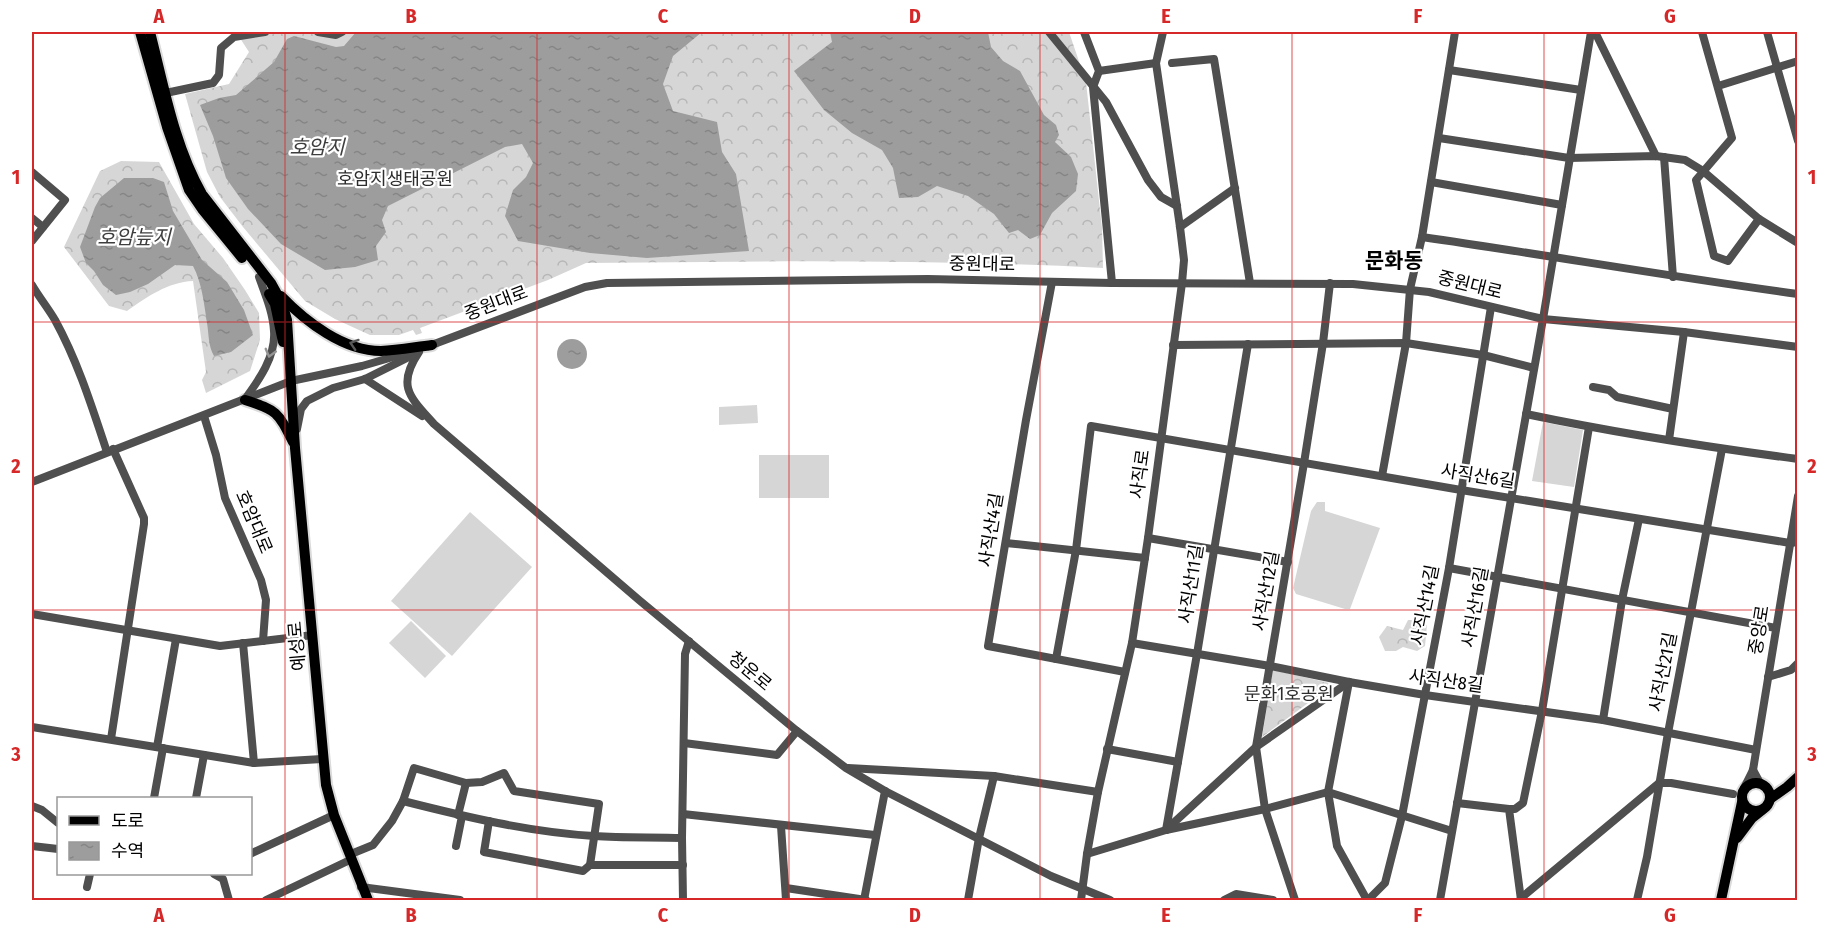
<svg xmlns="http://www.w3.org/2000/svg" width="1829" height="932" viewBox="0 0 1829 932" font-family="'Fira Sans Condensed','Noto Sans KR',sans-serif">
<style>
.forest{fill:url(#forest-crowns)}
.garden{fill:#d6d6d6}
.water{fill:url(#water-ripples)}
.lines{fill:none;stroke-linecap:round;stroke-linejoin:round}
.major-casing{stroke:#dbdbdb;stroke-width:14}
.minor{stroke:#4f4f4f;stroke-width:8}
.major{stroke:#000;stroke-width:10}
.oneway{stroke:#595959}
.oneway2{stroke:#959595}
.grid{fill:none;stroke:#d62828;stroke-width:1.5;stroke-opacity:0.55}
.labels{text-anchor:middle;dominant-baseline:central;stroke-width:4.5;stroke-linejoin:round;paint-order:stroke}
.park-label{font-size:18px;fill:#2d2d2d;stroke:#fff}
.street-label{font-size:18px;fill:#000;stroke:#fff}
.water-label{font-size:20px;font-style:italic;fill:#3e3e3e;stroke:#fff}
.quarter-label{font-size:21px;font-weight:bold;fill:#000;stroke:#fff}
.neatline{fill:none;stroke:#d62828;stroke-width:2}
.grid-label{font-size:20px;text-anchor:middle;font-weight:bold;fill:#d62828}
</style>
<defs>
<pattern id="forest-crowns" width="20" height="18" patternUnits="userSpaceOnUse" patternTransform="scale(1.5)"><rect width="20" height="18" fill="#d6d6d6"/><path d="M2 6a3 3 0 1 1 6 0M12 15a3 3 0 1 1 6 0" fill="none" stroke="#b6b6b6"/></pattern>
<pattern id="water-ripples" width="26" height="14" patternUnits="userSpaceOnUse" patternTransform="scale(1.5)"><rect width="26" height="14" fill="#9d9d9d"/><path d="M2 4q2-2 4 0t4 0M15 11q2-2 4 0t4 0" fill="none" stroke="#858585"/></pattern>
</defs>
<rect width="100%" height="100%" fill="#fff"/>
<!-- forest -->
<g class="forest">
<path d="M236,32H1069L1086,82L1102,228L1103,268C931,259 758,261 586,263L548,280L420,328L422,333L416,335L413,330L399,335H370L335,319L305,301L243,227L220,197L207,172L185,94L229,84L249,52Z"/>
<path d="M121,161L159,162L194,224L223,258L245,290L259,313L260,340L250,371L206,393L202,380L206,372L193,281C168,282 147,297 127,311L109,306L64,247L100,171Z"/>
<path d="M1408,620H1415L1427,625L1425,646L1417,651L1403,647L1396,651H1385L1379,637L1387,626L1403,630Z"/>
<path d="M1273,670L1334,684L1262,737Z"/>
</g>
<!-- garden -->
<g class="garden">
<path d="M757,405L758,423L719,425V407Z"/>
<path d="M1543,422L1583,430L1574,487L1532,481Z"/>
<rect x="759" y="455" width="70" height="43"/>
<path d="M1317,502H1325V511L1380,528L1350,609H1345L1296,594L1293,588L1311,511Z"/>
<path d="M470,512L532,567L452,656L391,601Z"/>
<path d="M411,621L446,656L425,678L389,643Z"/>
</g>
<!-- water -->
<g class="water">
<path d="M356,32H702L673,56L663,84L673,111L717,122L722,152L736,174L749,251L647,258L590,253L518,241L505,216L513,190L526,177L533,163L522,144L505,147L388,206L382,220L386,232L376,246L378,260L355,267L325,270L281,244L248,209L226,178L213,136L200,105L219,98L236,95L274,62L287,39L294,36L336,47L344,46Z"/>
<path d="M830,32H988L991,47L1003,61L1020,71L1044,115L1056,125L1059,135L1055,142L1071,157L1078,174L1076,191L1052,213L1040,235L1030,239L1018,230L1009,233L994,214L968,196L937,186L918,197L899,198L893,168L882,150L852,133L824,110L794,71L832,42Z"/>
<path d="M124,178H153L164,182L173,211L202,260L227,282L244,310L253,335L231,352L214,356C208,345 209,335 207,323C204,304 202,283 193,266L175,265L148,284L130,292L116,295L103,285L94,271L86,263L80,247L95,207L100,198Z"/>
<circle cx="572" cy="354" r="15"/>
</g>
<g class="lines">
<!-- major casing -->
<g class="major-casing">
<g id="major">
<path d="M140,32L167,127L189,190L202,209L242,258"/>
<path d="M150,32C164,86 174,145 202,194L271,283L282,303L287,320L295,448L326,785L334,815L368,900"/>
<path d="M269,294L275,304L283,342"/>
<path d="M281,296C306,322 344,351 381,351C398,350 415,347 432,345"/>
<path d="M245,400C277,410 278,412 293,442"/>
<circle cx="1756" cy="797" r="14"/>
<path d="M1770,799L1787,787L1798,777"/>
<path d="M1737,838L1752,818L1762,810"/>
<path d="M1721,900L1742,802"/>
</g>
</g>
<!-- minor -->
<g class="minor">
<path d="M318,32L336,35L342,32"/>
<path d="M1049,32L1106,102L1148,180L1161,197L1177,206"/>
<path d="M1084,32L1099,71L1093,87L1112,283"/>
<path d="M1595,32L1656,156"/>
<path d="M1702,32L1732,138L1696,180L1714,256L1728,261L1759,219"/>
<path d="M1767,32L1798,141"/>
<path d="M1172,63L1214,59L1250,283"/>
<path d="M1449,70L1581,90"/>
<path d="M1099,71L1156,63"/>
<path d="M1718,86L1798,61"/>
<path d="M161,94L213,83L219,75L221,48L234,37L265,32"/>
<path d="M1439,138L1569,158L1656,156L1685,160L1703,171L1759,219L1798,243"/>
<path d="M1664,157L1673,277"/>
<path d="M32,172L65,200L32,241"/>
<path d="M1431,182L1562,205"/>
<path d="M32,218L43,227"/>
<path d="M1180,227L1235,188"/>
<path d="M1422,237C1547,255 1672,277 1798,294"/>
<path d="M1052,282L1026,420L988,646L1125,672"/>
<path d="M32,285C39,297 48,308 55,320C78,362 92,407 107,452"/>
<path d="M1173,345L1406,343L1483,355L1534,368"/>
<path d="M429,346L585,287L607,283L928,279L1112,283L1353,284L1429,292L1543,319L1684,332L1798,347"/>
<path d="M419,352C396,386 410,397 434,424L639,600L797,731L846,768L885,791L1051,876L1110,900"/>
<path d="M365,379L422,416"/>
<path d="M1593,387L1609,390L1617,397L1673,409"/>
<path d="M245,399C259,380 276,356 274,331C273,312 265,294 259,277"/>
<path d="M1526,414C1616,433 1707,447 1798,459"/>
<path d="M204,416L216,455L225,498L261,580L266,600L263,641"/>
<path d="M297,429L301,409L307,401L333,388L365,379L413,355"/>
<path d="M1669,440L1684,332"/>
<path d="M1382,476L1406,343L1410,289L1422,237L1455,32"/>
<path d="M32,482L291,381L362,366L410,352"/>
<path d="M1148,538L1288,562"/>
<path d="M1006,543L1145,558"/>
<path d="M1449,568L1776,628"/>
<path d="M32,614L220,646L313,635"/>
<path d="M243,643L254,763"/>
<path d="M1132,643L1270,666L1349,682L1425,695L1603,720L1756,750"/>
<path d="M1056,659L1076,550L1091,426L1461,490L1790,543L1798,542"/>
<path d="M1768,677L1791,670L1798,663"/>
<path d="M1349,682L1328,792L1337,846L1367,900"/>
<path d="M1603,720L1622,600L1639,519"/>
<path d="M32,727L254,763L322,759"/>
<path d="M111,739L144,524V518L113,449"/>
<path d="M684,743L777,755L797,731"/>
<path d="M157,747L176,639"/>
<path d="M1107,749L1178,762"/>
<path d="M848,768L994,776L1098,792"/>
<path d="M1753,770L1760,783"/>
<path d="M1744,788L1753,770L1798,496"/>
<path d="M154,798L163,748"/>
<path d="M196,798L204,755"/>
<path d="M403,801L414,768L466,783L482,782L504,773L514,791L599,804L590,865"/>
<path d="M1457,803L1509,809L1521,900"/>
<path d="M32,806L42,810L58,823"/>
<path d="M1509,809H1515L1523,803L1542,711L1589,427"/>
<path d="M683,814L875,835"/>
<path d="M458,815L466,783"/>
<path d="M489,821L484,852L583,871L590,865H683"/>
<path d="M781,826L786,900"/>
<path d="M1168,828L1256,747L1349,682"/>
<path d="M1166,830L1197,654L1248,344"/>
<path d="M32,846L58,849"/>
<path d="M456,846L462,816"/>
<path d="M250,854L334,815"/>
<path d="M351,854L373,845L392,821L403,801C466,817 529,832 594,836C623,838 653,837 682,838"/>
<path d="M1087,854L1166,830L1265,809L1328,792L1452,831"/>
<path d="M214,874L223,879L229,900"/>
<path d="M87,887L90,874"/>
<path d="M361,887L460,900"/>
<path d="M786,888L866,900"/>
<path d="M1521,898L1659,783H1671L1733,794"/>
<path d="M266,900L352,859"/>
<path d="M683,900L682,838L685,654L689,641"/>
<path d="M864,900L885,791"/>
<path d="M968,900L979,838L994,776"/>
<path d="M1081,900L1087,854L1098,792L1132,643L1148,538L1182,283L1184,260L1180,227L1156,63L1163,32"/>
<path d="M1224,900L1236,894L1273,900"/>
<path d="M1295,900L1265,809L1256,747L1304,463L1323,343L1330,283"/>
<path d="M1368,900L1385,883L1402,816L1449,568L1491,307"/>
<path d="M1440,900L1543,319L1591,32"/>
<path d="M1637,900L1647,857L1668,733L1722,449"/>
</g>
<!-- major -->
<use href="#major" class="major"/>
</g>
<!-- one-way arrows -->
<defs><path id="oneway-chevron" d="M-2-3.5L2.5 0L-2 3.5" fill="none" stroke-width="1.6" stroke-linecap="round" stroke-linejoin="round" transform="scale(1.5)"/></defs>
<use class="oneway" href="#oneway-chevron" transform="translate(354 344) rotate(-162)"/>
<use class="oneway2" href="#oneway-chevron" transform="translate(270 353) rotate(105)"/>
<!-- grid -->
<path class="grid" d="M285,32V900M537,32V900M789,32V900M1040,32V900M1292,32V900M1544,32V900M32,322H1798M32,610H1798"/>
<g class="labels">
<!-- park labels -->
<g class="park-label">
<text x="395" y="179">호암지생태공원</text>
<text x="1289" y="694">문화1호공원</text>
</g>
<!-- street labels -->
<g class="street-label">
<text transform="translate(982 264) rotate(1)">중원대로</text>
<text transform="translate(1470 285) rotate(14)">중원대로</text>
<text transform="translate(496 303) rotate(-21)">중원대로</text>
<text transform="translate(1140 474) rotate(-82)">사직로</text>
<text transform="translate(1478 476) rotate(9)">사직산6길</text>
<text transform="translate(254 522) rotate(67)">호암대로</text>
<text transform="translate(991 530) rotate(-81)">사직산4길</text>
<text transform="translate(1191 584) rotate(-81)">사직산11길</text>
<text transform="translate(1266 591) rotate(-80)">사직산12길</text>
<text transform="translate(1425 605) rotate(-79)">사직산14길</text>
<text transform="translate(1475 607) rotate(-80)">사직산16길</text>
<text transform="translate(1759 630) rotate(-81)">중앙로</text>
<text transform="translate(297 646) rotate(-95)">예성로</text>
<text transform="translate(750 671) rotate(40)">청운로</text>
<text transform="translate(1663 672) rotate(-79)">사직산21길</text>
<text transform="translate(1446 681) rotate(8)">사직산8길</text>
</g>
<!-- water labels -->
<g class="water-label">
<text x="317" y="147">호암지</text>
<text x="134" y="237">호암늪지</text>
</g>
<!-- quarter labels -->
<g class="quarter-label">
<text x="1394" y="261">문화동</text>
</g>
</g>
<!-- border -->
<rect width="1829" height="932" fill="none" stroke="#ffffff" stroke-width="66"/>
<!-- legend -->
<rect x="57" y="797" width="195" height="78" fill="#ffffff" stroke="#999999" stroke-width="1.5"/>
<rect x="69" y="816" width="30" height="9" fill="#000000" stroke="#999999" stroke-width="1.5"/>
<text x="111" y="827" font-size="18" fill="#000000">도로</text>
<rect x="69" y="842" width="30" height="18" fill="url(#water-ripples)" stroke="#999999" stroke-width="1.5"/>
<text x="111" y="857" font-size="18" fill="#000000">수역</text>
<rect x="33" y="33" width="1763" height="866" class="neatline"/>
<g class="grid-label">
<text x="159" y="23">A</text>
<text x="411" y="23">B</text>
<text x="663" y="23">C</text>
<text x="915" y="23">D</text>
<text x="1166" y="23">E</text>
<text x="1418" y="23">F</text>
<text x="1670" y="23">G</text>
<text x="16" y="184">1</text>
<text x="1812" y="184">1</text>
<text x="16" y="473">2</text>
<text x="1812" y="473">2</text>
<text x="16" y="761">3</text>
<text x="1812" y="761">3</text>
<text x="159" y="922">A</text>
<text x="411" y="922">B</text>
<text x="663" y="922">C</text>
<text x="915" y="922">D</text>
<text x="1166" y="922">E</text>
<text x="1418" y="922">F</text>
<text x="1670" y="922">G</text>
</g>
</svg>
